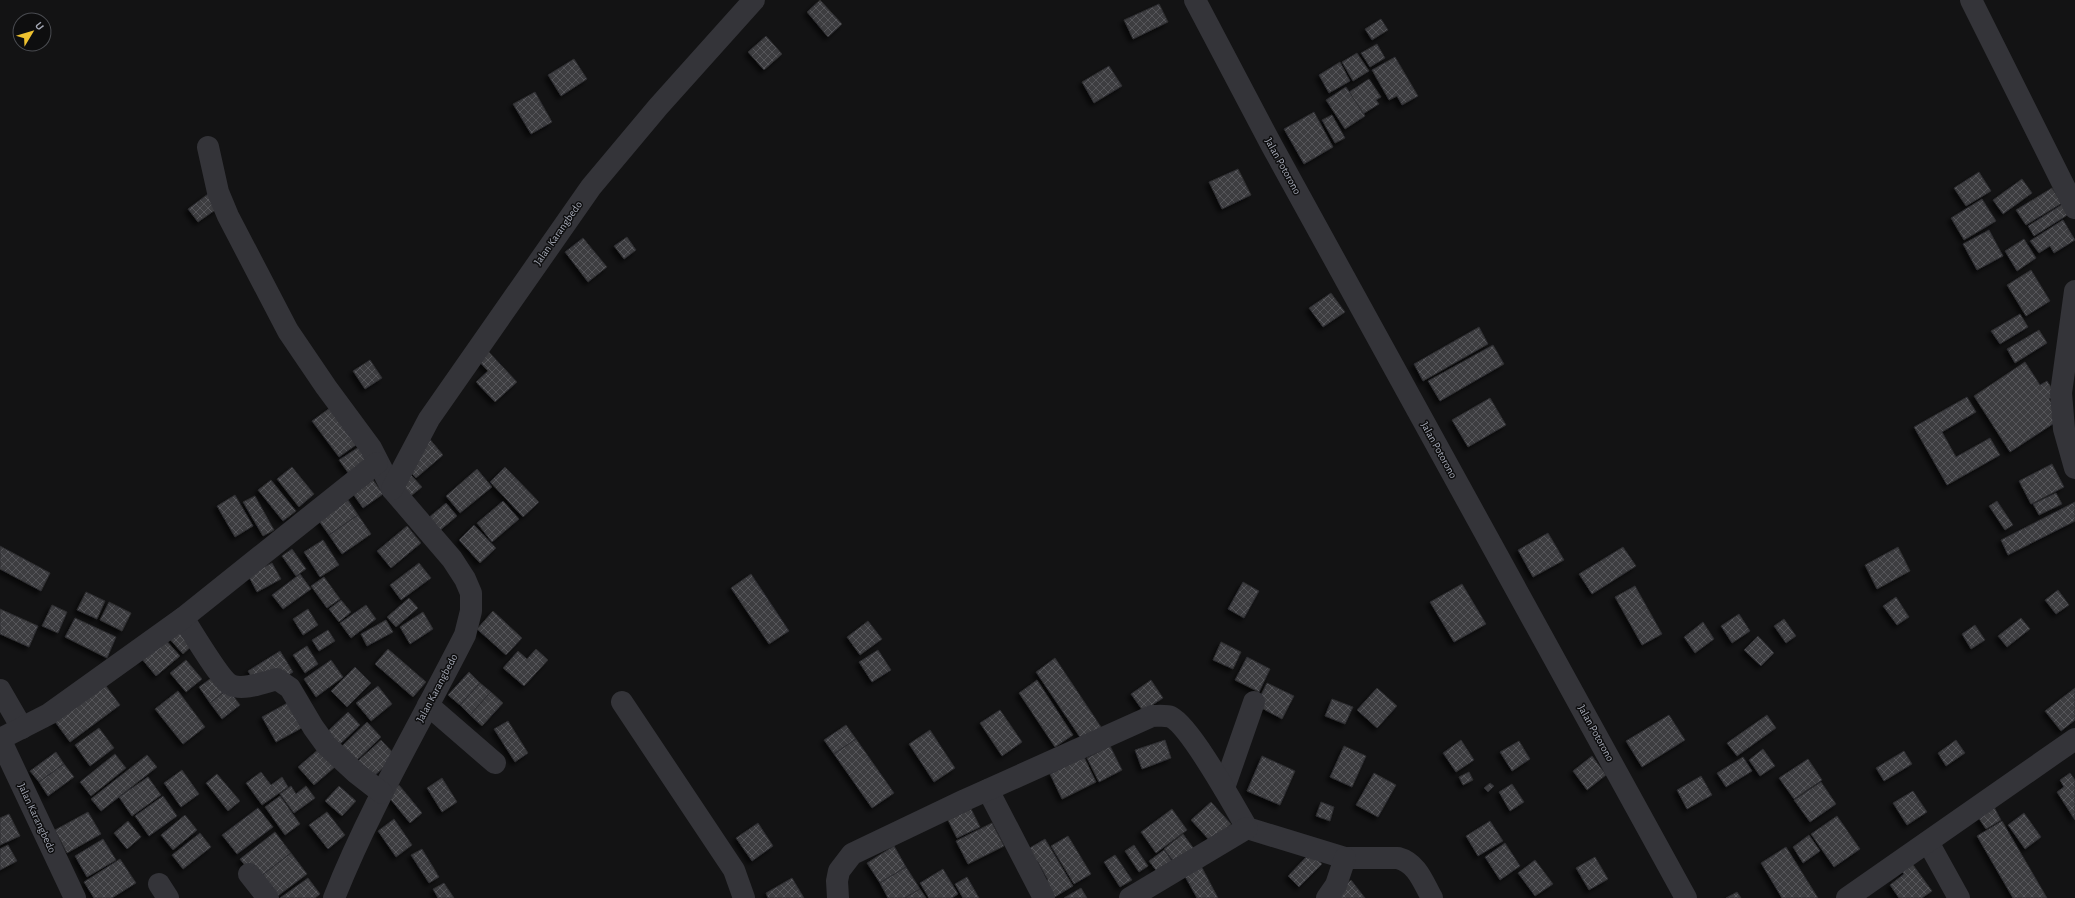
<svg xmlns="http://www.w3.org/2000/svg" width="2075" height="898" viewBox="0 0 2075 898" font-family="'Alegreya Sans',sans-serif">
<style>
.building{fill:url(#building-cross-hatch);stroke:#2d2d30;filter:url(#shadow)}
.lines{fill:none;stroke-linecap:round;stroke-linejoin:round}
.minor{stroke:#343439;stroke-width:22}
.labels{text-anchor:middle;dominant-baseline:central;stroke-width:3;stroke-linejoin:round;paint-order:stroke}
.street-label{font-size:11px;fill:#a4a8b5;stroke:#0e0e0f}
</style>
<defs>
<pattern id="building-cross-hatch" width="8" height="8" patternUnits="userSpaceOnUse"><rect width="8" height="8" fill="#3d3d41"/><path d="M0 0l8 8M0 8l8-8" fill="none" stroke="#56565a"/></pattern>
<filter id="shadow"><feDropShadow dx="-3.5" dy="3.5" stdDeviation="2" flood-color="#0009"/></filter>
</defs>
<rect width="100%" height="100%" fill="#131314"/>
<!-- building -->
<g class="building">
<path d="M820,0L842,24L828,37L807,12Z"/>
<path d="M1159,4L1168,22L1133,39L1124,20Z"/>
<path d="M1381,19L1388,30L1372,40L1365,29Z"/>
<path d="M766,36L782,54L764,70L748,52Z"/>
<path d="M1377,44L1385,58L1370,67L1361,53Z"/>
<path d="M1357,53L1369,71L1353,81L1342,62Z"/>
<path d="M1395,57L1418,96L1402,105L1397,96L1389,100L1372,70Z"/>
<path d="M574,59L587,79L561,96L548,75Z"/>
<path d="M1340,62L1350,81L1329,93L1319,75Z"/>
<path d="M1109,66L1122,86L1094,103L1082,82Z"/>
<path d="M1369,79L1381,97L1376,100L1379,104L1363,114L1349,92Z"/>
<path d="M1346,87L1365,116L1345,129L1326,100Z"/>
<path d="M535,92L552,122L531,134L513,104Z"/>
<path d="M1314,112L1333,147L1304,164L1284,129Z"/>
<path d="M1332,115L1345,138L1335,143L1322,120Z"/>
<path d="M1238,169L1251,195L1222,209L1209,182Z"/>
<path d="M1979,172L1991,191L1966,206L1954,188Z"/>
<path d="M2022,179L2032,193L2003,214L1993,200Z"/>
<path d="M2052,188L2062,203L2026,225L2016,210Z"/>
<path d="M208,194L218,208L198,222L188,209Z"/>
<path d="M1982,199L1996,221L1964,240L1951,218Z"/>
<path d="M2063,204L2069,214L2034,236L2028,226Z"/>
<path d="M2063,220L2075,240L2054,253L2050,246L2039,253L2030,241Z"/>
<path d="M1989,230L2003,256L1977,270L1963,244Z"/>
<path d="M627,237L636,250L624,259L614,246Z"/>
<path d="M583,238L607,267L588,282L565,252Z"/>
<path d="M2024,239L2036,258L2017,271L2005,251Z"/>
<path d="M2031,270L2050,301L2026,316L2007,285Z"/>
<path d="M1331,293L1345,312L1323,327L1309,308Z"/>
<path d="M2020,314L2028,327L2000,344L1991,331Z"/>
<path d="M1479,327L1488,344L1423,381L1414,364Z"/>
<path d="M2039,330L2047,343L2015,363L2007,349Z"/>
<path d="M1493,345L1504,364L1440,401L1428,381Z"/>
<path d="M485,348L517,382L495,402L476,382L488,371L475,357Z"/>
<path d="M370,360L382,378L365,389L353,371Z"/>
<path d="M2025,362L2040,385L2047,381L2056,395L2049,399L2062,418L2010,452L1974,396Z"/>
<path d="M1967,397L1976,412L1942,432L1956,457L1990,438L2000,455L1947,485L1914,427Z"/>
<path d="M1490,398L1506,425L1468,447L1452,420Z"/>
<path d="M334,405L360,442L339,457L312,421Z"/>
<path d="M428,437L443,455L416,478L406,467Z"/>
<path d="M359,447L368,461L349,474L339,460Z"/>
<path d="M2052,464L2064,487L2031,504L2019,481Z"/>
<path d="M292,467L314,494L299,507L277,479Z"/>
<path d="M505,467L539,502L523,517L490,482Z"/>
<path d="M477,469L492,487L460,513L446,496Z"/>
<path d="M411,475L422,487L407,499L397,487Z"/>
<path d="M271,480L296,511L283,521L258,490Z"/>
<path d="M373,480L383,494L363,508L353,494Z"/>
<path d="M2056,493L2062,504L2039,515L2033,504Z"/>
<path d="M235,495L253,526L235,537L217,506Z"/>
<path d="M255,496L274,530L263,536L243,502Z"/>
<path d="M348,500L358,515L329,535L319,521Z"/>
<path d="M503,501L519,519L492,542L477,523Z"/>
<path d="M1997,501L2013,525L2005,530L1989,506Z"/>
<path d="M2075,502V521L2008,555L2001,540Z"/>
<path d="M446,503L457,516L438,532L427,519Z"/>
<path d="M358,515L371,534L342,554L329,535Z"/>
<path d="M474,525L496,548L480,563L459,540Z"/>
<path d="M407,526L421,543L391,568L377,551Z"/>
<path d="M1548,533L1564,560L1533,577L1518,550Z"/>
<path d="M323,540L339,565L320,577L304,552Z"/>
<path d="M0,546L50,573L41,591L0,569Z"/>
<path d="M1623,547L1636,566L1592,594L1579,574Z"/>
<path d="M1898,547L1910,571L1877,589L1865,565Z"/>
<path d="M292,549L306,569L296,576L282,556Z"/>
<path d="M272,563L281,579L257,592L248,575Z"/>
<path d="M419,563L431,578L401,600L390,585Z"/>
<path d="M300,574L311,589L283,609L272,595Z"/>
<path d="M751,574L789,631L769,644L731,588Z"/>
<path d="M324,577L340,599L327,608L311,586Z"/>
<path d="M1243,582L1259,591L1244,618L1228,609Z"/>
<path d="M1462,584L1486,624L1454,642L1430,602Z"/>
<path d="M1635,586L1662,634L1642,645L1615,597Z"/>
<path d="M2058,590L2069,605L2056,614L2045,600Z"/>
<path d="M86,592L105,601L97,619L77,610Z"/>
<path d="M1896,597L1909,617L1897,625L1883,606Z"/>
<path d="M409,598L418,608L396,627L387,617Z"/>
<path d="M341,600L351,612L339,622L329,609Z"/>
<path d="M109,602L131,613L122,631L100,620Z"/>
<path d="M52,605L67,612L58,633L42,626Z"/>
<path d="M366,605L376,619L351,638L340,623Z"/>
<path d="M0,609L38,626L29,647L0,634Z"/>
<path d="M308,609L318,625L303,635L293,619Z"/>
<path d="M493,611L522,638L506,655L477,629Z"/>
<path d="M423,612L433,629L410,644L400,627Z"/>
<path d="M1739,614L1750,631L1732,643L1721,626Z"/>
<path d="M75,618L116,637L107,658L65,637Z"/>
<path d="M2021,618L2030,629L2007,647L1998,636Z"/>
<path d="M1784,619L1796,636L1786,643L1774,626Z"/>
<path d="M386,620L393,632L367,646L361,634Z"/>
<path d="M868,621L882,639L860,655L847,637Z"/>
<path d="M1703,622L1714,639L1695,653L1684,637Z"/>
<path d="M181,624L196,642L183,654L167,636Z"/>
<path d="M1975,625L1985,640L1971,649L1962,634Z"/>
<path d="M328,630L335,641L319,651L312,640Z"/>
<path d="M1758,636L1774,653L1761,666L1744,650Z"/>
<path d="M164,638L180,656L156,676L141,658Z"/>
<path d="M1221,642L1241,652L1233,669L1213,660Z"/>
<path d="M307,646L318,664L305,673L293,655Z"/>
<path d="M388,649L426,682L413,697L375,664Z"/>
<path d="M536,649L548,660L524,686L503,668L518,651L527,659Z"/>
<path d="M878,650L891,670L872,682L859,662Z"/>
<path d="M280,651L293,672L281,680L255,683L248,671Z"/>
<path d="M1247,657L1270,669L1259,692L1235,680Z"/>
<path d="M1055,658L1103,730L1084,743L1036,672Z"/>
<path d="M186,660L202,679L186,692L170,673Z"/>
<path d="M331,660L343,677L316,697L304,679Z"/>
<path d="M355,667L371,683L347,707L331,691Z"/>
<path d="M469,672L480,683L460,705L448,695Z"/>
<path d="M217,674L228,689L210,703L199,687Z"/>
<path d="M100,678L120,705L70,742L50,715Z"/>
<path d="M1037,680L1073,735L1055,747L1019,693Z"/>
<path d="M1151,680L1163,698L1143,711L1131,694Z"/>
<path d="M480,683L491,692L470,715L460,705Z"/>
<path d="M1267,683L1294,696L1282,719L1256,705Z"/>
<path d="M378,686L392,704L371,721L356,703Z"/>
<path d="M1377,688L1397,706L1377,728L1357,710Z"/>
<path d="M2075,688V720L2061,731L2045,711Z"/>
<path d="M228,689L240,705L222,719L210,703Z"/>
<path d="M178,691L205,727L183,744L155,709Z"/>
<path d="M491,692L503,703L482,726L470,715Z"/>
<path d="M1332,699L1353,707L1345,724L1325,716Z"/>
<path d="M293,700L307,725L276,742L262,717Z"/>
<path d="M1000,710L1022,742L1002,756L980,723Z"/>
<path d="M348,712L360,725L338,746L326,733Z"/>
<path d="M1669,715L1685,740L1642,767L1626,741Z"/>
<path d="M1767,715L1776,728L1737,756L1727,743Z"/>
<path d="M508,721L528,753L515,762L494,729Z"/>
<path d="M367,722L381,737L354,763L339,749Z"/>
<path d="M846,725L856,739L834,754L824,740Z"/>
<path d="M99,728L114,748L90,766L75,745Z"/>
<path d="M930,730L955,768L934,782L909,744Z"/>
<path d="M856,739L894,793L872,808L834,754Z"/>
<path d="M381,740L396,756L372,778L357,762Z"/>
<path d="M1165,740L1171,758L1142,769L1135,750Z"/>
<path d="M1461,740L1474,760L1456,772L1443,753Z"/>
<path d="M1956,740L1965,753L1946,766L1938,753Z"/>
<path d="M1519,741L1530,759L1512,771L1500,752Z"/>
<path d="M1110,746L1122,770L1099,782L1087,758Z"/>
<path d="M1344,746L1366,756L1352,787L1330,777Z"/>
<path d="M320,748L336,766L314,785L298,767Z"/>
<path d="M1763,749L1775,766L1760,776L1749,760Z"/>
<path d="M1904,751L1912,764L1884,781L1876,768Z"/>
<path d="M56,752L64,764L39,782L30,771Z"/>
<path d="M115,754L126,768L91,796L80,782Z"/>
<path d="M147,755L157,767L101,811L91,799Z"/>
<path d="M1262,756L1295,771L1280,805L1247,791Z"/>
<path d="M1592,756L1606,775L1587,790L1573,771Z"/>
<path d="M1084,757L1096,782L1062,799L1050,774Z"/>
<path d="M1743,757L1752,771L1726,787L1717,773Z"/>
<path d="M1808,759L1822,780L1794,799L1779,778Z"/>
<path d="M64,764L74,777L48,796L39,782Z"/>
<path d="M182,770L199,794L181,807L164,783Z"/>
<path d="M261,772L271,785L282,777L288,787L262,805L246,783Z"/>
<path d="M1469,772L1473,780L1463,785L1459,777Z"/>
<path d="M1374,773L1396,785L1378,817L1356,805Z"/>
<path d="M2070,773L2075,780V820L2057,792L2064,787L2060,780Z"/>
<path d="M217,774L240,801L228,811L206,783Z"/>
<path d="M1701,776L1712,795L1687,809L1677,790Z"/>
<path d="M148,777L161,795L132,816L119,797Z"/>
<path d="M442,778L457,802L442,812L427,788Z"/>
<path d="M1821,782L1836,804L1810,822L1794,800Z"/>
<path d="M1490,783L1494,786L1488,792L1484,788Z"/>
<path d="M1512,784L1524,802L1510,811L1499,792Z"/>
<path d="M399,785L422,813L410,823L387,795Z"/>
<path d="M291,786L296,794L306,786L315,798L294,813L280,794Z"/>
<path d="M339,786L356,801L342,816L325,801Z"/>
<path d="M1913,791L1927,812L1907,825L1893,803Z"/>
<path d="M163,796L177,816L149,836L135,816Z"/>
<path d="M280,796L300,824L285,835L265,807Z"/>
<path d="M1211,802L1231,824L1211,842L1191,820Z"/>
<path d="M1321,802L1334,807L1330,821L1316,816Z"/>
<path d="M1994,807L2001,820L1986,829L1978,817Z"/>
<path d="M258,808L273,827L237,854L222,835Z"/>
<path d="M971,809L980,827L957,838L948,820Z"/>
<path d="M1172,809L1187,830L1156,853L1141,832Z"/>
<path d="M88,812L101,834L67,853L55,830Z"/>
<path d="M327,812L345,835L328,849L309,825Z"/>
<path d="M2024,813L2041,837L2025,849L2008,825Z"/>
<path d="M9,814L20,836L0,845V818Z"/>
<path d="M185,815L197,830L173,850L161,835Z"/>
<path d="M1837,816L1860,849L1834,867L1811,834Z"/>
<path d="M394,819L412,845L396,857L378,831Z"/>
<path d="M128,821L141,837L127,849L114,833Z"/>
<path d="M1490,821L1503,841L1478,856L1466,836Z"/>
<path d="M2002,821L2047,898H2013L1977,836Z"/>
<path d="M758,823L773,846L752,861L736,838Z"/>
<path d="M992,823L1004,846L968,864L956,841Z"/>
<path d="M275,832L291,853L256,880L240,859Z"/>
<path d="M200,833L211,847L183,869L172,855Z"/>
<path d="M1183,834L1197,853L1178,867L1164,849Z"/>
<path d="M1809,835L1820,851L1803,863L1793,847Z"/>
<path d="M1068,836L1091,874L1074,884L1051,846Z"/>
<path d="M103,839L116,860L87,877L75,856Z"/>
<path d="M1045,839L1073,886L1053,898L1041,885L1048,880L1038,862L1023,852Z"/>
<path d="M1505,843L1520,866L1500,880L1485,857Z"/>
<path d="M8,845L17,861L0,870V849Z"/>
<path d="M1134,845L1148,866L1139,872L1125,851Z"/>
<path d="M894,846L906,867L880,883L867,863Z"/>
<path d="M1786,847L1818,898H1782L1761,863Z"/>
<path d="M422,849L439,877L429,883L411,855Z"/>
<path d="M1164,850L1177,868L1162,878L1149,861Z"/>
<path d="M291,853L307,874L275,898L256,880Z"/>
<path d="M1310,853L1322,864L1299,887L1288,876Z"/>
<path d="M1115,855L1132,880L1120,887L1104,862Z"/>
<path d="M1595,857L1608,879L1589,890L1576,868Z"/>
<path d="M1908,858L1932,891L1922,898H1899L1890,885L1904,874L1898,866Z"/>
<path d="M120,859L136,883L112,898H94L84,882Z"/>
<path d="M1535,860L1553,884L1535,896L1518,873Z"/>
<path d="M1199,862L1218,898H1197L1182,871Z"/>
<path d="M906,867L920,889L905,898H888L880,883Z"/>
<path d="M943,869L958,894L952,898H929L920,883Z"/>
<path d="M967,877L979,898H963L955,884Z"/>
<path d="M308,878L320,894L315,898H280Z"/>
<path d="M792,878L804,898H768L766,893Z"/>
<path d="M1351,880L1365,898H1337L1334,894Z"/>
<path d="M444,883L454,898H438L433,889Z"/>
<path d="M1081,888L1087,898H1064Z"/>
<path d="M920,889L926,898H905Z"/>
<path d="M1737,892L1741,898H1726Z"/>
</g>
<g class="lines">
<!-- minor -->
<g class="minor">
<path d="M1195,0L1272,146L1686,898"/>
<path d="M1971,0L2075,208"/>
<path d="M208,147L218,192L228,216L288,331L326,387L371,448L392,489L452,559L465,579L471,593V611L465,635C421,722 370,807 334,898"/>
<path d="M2075,291L2061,393L2064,429L2075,468"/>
<path d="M392,489L429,419L591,187L658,107L754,0"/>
<path d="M183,618C192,631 220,680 231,685C243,691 265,682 277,679L290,688L313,727L326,745L355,772L382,793"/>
<path d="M0,690L22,728"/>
<path d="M622,702L734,870L744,898"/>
<path d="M428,705L495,763"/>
<path d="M1224,788L1254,702"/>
<path d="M988,790L1044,898"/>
<path d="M1928,842L1959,898"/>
<path d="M249,874L268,898"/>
<path d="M159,884L168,898"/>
<path d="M75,898L0,739L49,714L183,618L377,463"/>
<path d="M838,898L837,881L839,871L852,854L965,800L1152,716C1158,716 1166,715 1171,717C1191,727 1234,806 1247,828L1345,858H1398C1417,863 1423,882 1432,898"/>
<path d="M1130,898L1247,828"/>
<path d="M1327,898L1336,885L1345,858"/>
<path d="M1847,898L2075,739"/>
</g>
</g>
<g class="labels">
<!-- street labels -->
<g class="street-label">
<text transform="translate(1283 166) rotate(61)">Jalan Potorono</text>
<text transform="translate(558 233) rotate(-55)">Jalan Karangbedo</text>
<text transform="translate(1439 450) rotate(61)">Jalan Potorono</text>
<text transform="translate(437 688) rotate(-62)">Jalan Karangbedo</text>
<text transform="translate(1596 733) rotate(61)">Jalan Potorono</text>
<text transform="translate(37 818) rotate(65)">Jalan Karangbedo</text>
</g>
</g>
<!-- north arrow -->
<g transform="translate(32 32) rotate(52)"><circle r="19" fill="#0e0e0f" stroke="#4a4c51"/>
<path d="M0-3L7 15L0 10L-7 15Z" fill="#efc230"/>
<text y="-6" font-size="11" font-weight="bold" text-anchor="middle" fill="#a4a8b5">U</text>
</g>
</svg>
